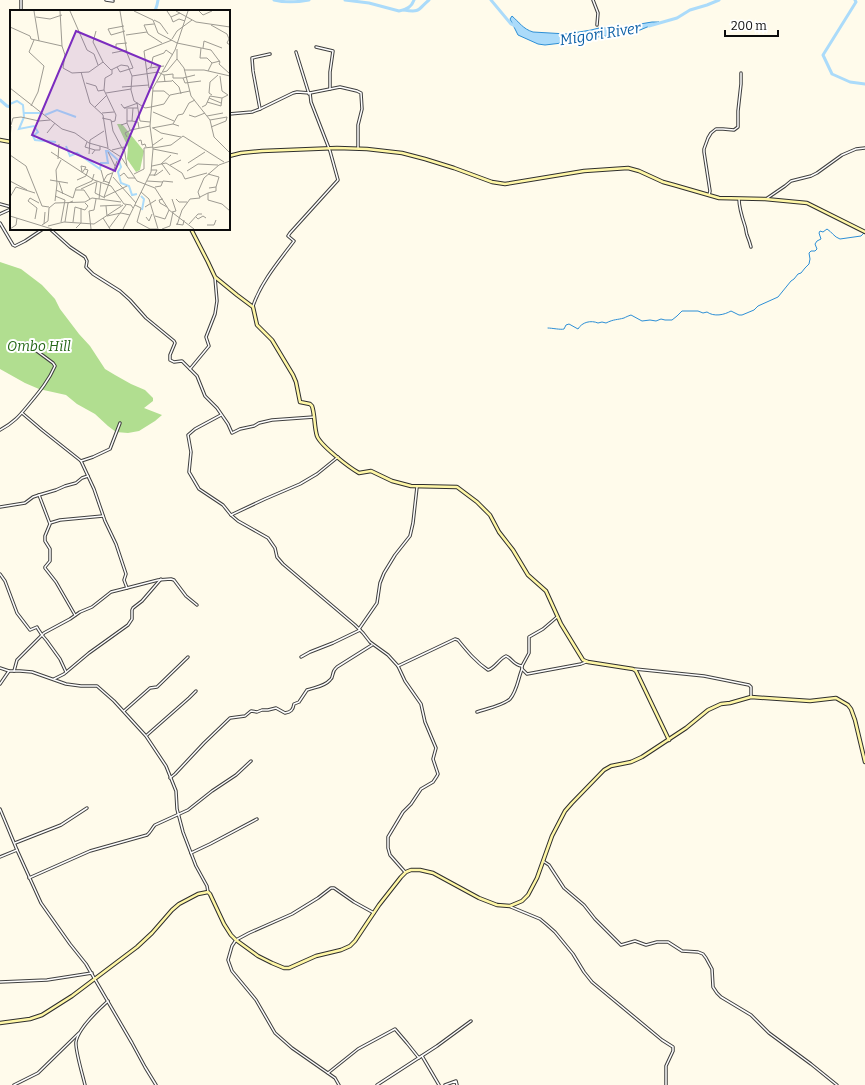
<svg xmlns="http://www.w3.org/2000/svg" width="865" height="1085" viewBox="0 0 865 1085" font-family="Bitter,serif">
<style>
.forest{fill:#b1de90}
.water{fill:#abdbfa;stroke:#2d8fd6}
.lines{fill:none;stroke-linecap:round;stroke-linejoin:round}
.stream{stroke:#2d8fd6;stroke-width:1}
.river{stroke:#abdbfa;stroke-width:3}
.street-casing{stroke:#3f3f3f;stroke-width:3.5}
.secondary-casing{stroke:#2e2e2e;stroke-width:4.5}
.street{stroke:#fff;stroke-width:1.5}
.secondary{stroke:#fff7a6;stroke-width:2.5}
.labels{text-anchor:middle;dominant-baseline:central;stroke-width:4;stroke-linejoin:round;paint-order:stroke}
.park-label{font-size:14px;font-style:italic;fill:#276818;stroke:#fff}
.water-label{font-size:15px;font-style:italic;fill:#0d60a6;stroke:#fff}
.inset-river{fill:none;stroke:#abdbfa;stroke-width:2}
.inset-road{fill:none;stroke:#9e9b92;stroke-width:1}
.view{fill:#7b2cbf;fill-opacity:0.15;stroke:#7b2cbf;stroke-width:2}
.inset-edge{fill:none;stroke:#0c0c0c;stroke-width:2}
</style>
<rect width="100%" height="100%" fill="#fffbeb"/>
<!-- forest -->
<path class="forest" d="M0,262L21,269L42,285L55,299L60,309L79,334L90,346L105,369L115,375L131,384L145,390L153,398V401L144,408L162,415L155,421L139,431L128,433L116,432L108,426L95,414L77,404L66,395L39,389L25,383L0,369Z"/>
<!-- water -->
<path class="water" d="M512,16C519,22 523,29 533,32L567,34L591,30L599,28H616L652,22H659L633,33L628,32L607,37L605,36L590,38L587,40L545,45L538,44L518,35L510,19Z"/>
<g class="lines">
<!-- stream -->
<path class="stream" d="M548,328C552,328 561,330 564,329L566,325L569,324L578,329C582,322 591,320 598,323L602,322L606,323C614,319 617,320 624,318C626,317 628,316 631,315L642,321L650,320L656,321L661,319L665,320H672L677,316L682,311H698L703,313L707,312C714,317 724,315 731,311L739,315H742L754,310L758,306L778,297L791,281L794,279L798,274L801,273L805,268L809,264L810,259L809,253L811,251H815L817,249L815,244L817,241L821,239L819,233L820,231L823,232L827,229C832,232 834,237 840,239L861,236L864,233"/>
<!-- river -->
<g class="river">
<path d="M274,0C286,3 298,2 309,0"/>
<path d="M345,0L369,3L399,11C406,10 412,6 414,0"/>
<path d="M491,0L511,24L515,26"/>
<path d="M855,0L856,2L823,55L832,74L850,82L865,84"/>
<path d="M404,10C421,13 418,9 429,0"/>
<path d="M155,11L157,5L158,0"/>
<path d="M649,26L677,18L690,10L707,5L719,0"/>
<path d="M0,100L7,106L11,107"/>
</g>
<!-- street casing -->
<g class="street-casing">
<g id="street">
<path d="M21,0V11"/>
<path d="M106,0L113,1"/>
<path d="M593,0L598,13L597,25"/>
<path d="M316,47L333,51L330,72V89"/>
<path d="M296,52L309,94"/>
<path d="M260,109L293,93L297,92L310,93L340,87L357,91L361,93L362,109L358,125V148"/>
<path d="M229,114L252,112L260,109L253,71L252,58L270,54"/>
<path d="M709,195L710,191L704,152V149L708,138L711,133L716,129H723L734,130L738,127V111L741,84V73"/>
<path d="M739,199C739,208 742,217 745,226C746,229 746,232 747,235C749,240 750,243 751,247"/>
<path d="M766,199L785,186L791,181L811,176L817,173L842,155L856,149L865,148"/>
<path d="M0,204L11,207"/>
<path d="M0,214L11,209"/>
<path d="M0,223L13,245L15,246L25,241L43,229"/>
<path d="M50,229L70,247L85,257L87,261L86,267L93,274L120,291L130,300L146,318L174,341L175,343L170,355V360L174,362L182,361L197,376L205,396L217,408L228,424L232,433L240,429L254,426L259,423L272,420L314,417"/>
<path d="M253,306C261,282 279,261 294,241L288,236L290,233L338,180L330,151L311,102L310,93"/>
<path d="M190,369L209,346L206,337L215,314L217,301L215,278"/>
<path d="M22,413L42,430L81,461L93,457L110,449L120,423"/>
<path d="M221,415L195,429L188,435L191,452L189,472L199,489L223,505L231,515L238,521L268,538L275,548L277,557L283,564L355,625L363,633L370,642L388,655L398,666L455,639L458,640C467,651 476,662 488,670C495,668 499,659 506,656C513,659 513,665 522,666"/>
<path d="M0,430C15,422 20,415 30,403C40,391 49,380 55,366L53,363L26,343"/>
<path d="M81,461L94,489L105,521L116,544L126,574L124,580L127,588"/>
<path d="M0,507L25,503L33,497L39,495"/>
<path d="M231,515L265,499L300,484L317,474L338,457"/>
<path d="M50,523L60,520L103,516"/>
<path d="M0,574L5,581L17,613L30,630L37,627L38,629L42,635L47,641L60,659L66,672"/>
<path d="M75,615L56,582L45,568V567L50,561V549L45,541V536L50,524L39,495L56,490L65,486L76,483L82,478L88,476"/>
<path d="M359,629L377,603L380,583L384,573L395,555L410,536L413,523L417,487"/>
<path d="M301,657L310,652L333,643L360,630"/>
<path d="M398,666L405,681L421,704L425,722L436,748L433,759L438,774L437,776L433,782L421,789L411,804L403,812L388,837V848L390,855L405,872"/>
<path d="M522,666V669L527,674L581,664L586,662"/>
<path d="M522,666L529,653V637L543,629L557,617"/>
<path d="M0,668L9,671H20L32,672L66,684L81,686H97L114,701L146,736L166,766L176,791L177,809L183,832L196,866L207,886L208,892"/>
<path d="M635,669L704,676L749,685L751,687V697"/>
<path d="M14,671L17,660L44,633L70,619L80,612L92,607L111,592L123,589L158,580L171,579L174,580L186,596L197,605"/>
<path d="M54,679L64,674L89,653L128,625L132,619V610L133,608L142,601L161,579"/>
<path d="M0,684L9,671"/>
<path d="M124,711L150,688L157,687L188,657"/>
<path d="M477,712C486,709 504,705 510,699C517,691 518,679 522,669"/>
<path d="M147,735L189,698L196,691"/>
<path d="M170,778L175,774L204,743L230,718L245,716L251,711L257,712L262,710H268L276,708L285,713C291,712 293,710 294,704L299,702L307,690C315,687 324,687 330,680C335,676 330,673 337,667L372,645"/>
<path d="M0,809L17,850"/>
<path d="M15,843L61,825L87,808"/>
<path d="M191,853L210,844L257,819"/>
<path d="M0,857L17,850L41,903L70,944L86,964L132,1043L145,1067L156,1085"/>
<path d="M543,861L549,865L564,888L584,905L595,919L621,945L635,941L646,945L657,942H668L682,951L698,952L703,954L706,958L712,969L713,987L717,993L721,997L751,1015L769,1033L811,1064L837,1085"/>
<path d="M29,878L90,851L147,835C151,832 152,828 155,825L188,810L212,791L236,775L251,761"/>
<path d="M511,907L540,919L546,924L555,932L573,954L584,972L592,982L662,1040L673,1047V1051L666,1066V1085"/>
<path d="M0,982L47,980L92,973"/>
<path d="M422,1056L439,1085"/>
<path d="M328,1073L358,1049L395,1029L407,1043L419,1058"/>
<path d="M14,1085L38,1073L79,1033"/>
<path d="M85,1085C83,1076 75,1050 76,1042C78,1029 98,1010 108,1001"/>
<path d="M339,1085L335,1078L292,1048L275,1033L256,1000L232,971L228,960L232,946L236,940L249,933L292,914L318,898L331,888H334L354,902L374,913"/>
<path d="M377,1085L437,1046L471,1021"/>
<path d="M445,1085L456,1081L457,1085"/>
</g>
</g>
<!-- secondary casing -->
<g class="secondary-casing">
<g id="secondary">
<path d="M0,140L11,142"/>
<path d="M229,156L241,153L262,151L337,148L367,149L402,153L425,159L454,168L492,182L505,184L584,171L628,168L639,171L663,182L674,185L719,198L765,199L807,203L865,232"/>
<path d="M191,229L208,262L215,277L237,295L253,307L257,325L272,340L293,375L296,382L300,402L310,404L312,406C315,415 314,426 317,436C321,446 350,468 359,473L371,471L392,481L411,486L457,487L477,502L490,515L499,532L513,550L528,575L546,591L561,624L583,660L588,662L633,669L636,671L669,740"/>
<path d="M0,1023L30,1019L42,1015L72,996L137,947L152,933L172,910L179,904L198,894L208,892L210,894L224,924L231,935L236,940L258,956L272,963L284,968H289L316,956L341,950L350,946L355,941L379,905L401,877L406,872L411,870H420L433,873L479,898L497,905L510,906L522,901L528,895L537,878L552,836L565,811L572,803L604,770L611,766L631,762L642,757L686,728L708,710L721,704L730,703L751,697L810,701L836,698L848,705L851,709L855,720L865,762"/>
</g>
</g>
<!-- street -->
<use href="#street" class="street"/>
<!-- secondary -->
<use href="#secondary" class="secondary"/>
</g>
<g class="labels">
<!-- park labels -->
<g class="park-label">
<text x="39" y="346">Ombo Hill</text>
</g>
<!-- water labels -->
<g class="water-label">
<text transform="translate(600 34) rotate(-9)">Migori River</text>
</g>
</g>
<!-- overview -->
<g transform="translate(10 10)">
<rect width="220" height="220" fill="#fffbeb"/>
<path d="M107,114H112L134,141L130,160L126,162L117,149L118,137Z" fill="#b1de90"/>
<path class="inset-river" d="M0,94L7,91L13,95L14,107L9,119L24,116L28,122L23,126L25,130L46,132M14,103H31M35,105L47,100L66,107M56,136L60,146L67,143L90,159L91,153H98L96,141H98L109,151L111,157L108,162L111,173L119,176L122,185L127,184M131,186L134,189L132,200"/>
<path class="inset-road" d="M24,1L29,31M50,1L52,36M60,1L77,40L84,44L88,55M124,1L143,10L148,23L167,33M157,1L161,7L170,3M166,1L186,12L220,17M189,1L193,5L202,1M26,7L40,9L52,5M161,7L163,12L169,9L175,11M144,10L150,13L158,24M144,14L134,15L138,24L152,33M201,15L217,24L219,29L217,33L220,35M114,16L98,19L101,25L115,21M0,17L20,26L21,29L52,36L55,45L53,58L62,63L79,62L93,52L101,60L111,55L118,56L122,66L148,62L154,65L155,72M86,21L83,32L93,52M116,25L137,22M162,29L167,21L182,10M167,33L201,40L210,52L209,54L220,64M106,38V34L117,33M191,38L190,48H197L202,53M193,38L194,31L212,38M167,39V49L174,58L181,86L200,110L204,127L220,143M102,43L117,40M107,57L110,62L123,58L117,43L110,1M140,58L154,56M136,60L141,57L143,47L154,43L156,40L163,45M174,60H194L220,66M198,61L202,53L210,51M71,62L80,93L93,105L98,138M153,62L157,61L167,49M154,65L163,64V68H173L185,65M122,66L121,80L124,91L135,98L141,97M173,68L175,73L191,71M162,70L169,77L171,84M147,72L162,71M76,73L86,76L88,81L94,80L106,105L105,111L101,112M112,77L139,75M0,78L52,119L65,123L79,133L97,138L111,147L127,171L145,178L159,200L184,219M143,78H139L134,41L162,30M94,80L95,68L102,64V60M143,81H154L160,86M96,83L121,79M202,85L199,83L200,72L208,65M199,88L211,93M197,92L211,96L212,88M127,93L130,111L140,112M111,94L114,98H128M21,96L28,82L34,56L19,42L24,30M85,97L97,85M141,97L154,94L160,85L180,81M192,97L196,95L200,86L212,88L218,85L212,81L210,66M114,98L128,93M143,102L164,111M92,103L104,102M179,105L185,107L195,103M197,106L213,103M92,108L101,110L103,121L113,140M200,110L217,107L216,111L201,117M117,111H122L123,98M122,111L128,112L129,118M117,113V99M163,114L168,105L173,104L179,93L185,90M1,115L3,108L11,107L29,111L40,110M111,115L117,113L120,120M142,118L163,114L169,116M143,118L151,123L171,127M37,123L45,113M117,127L115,123L121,120L140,116M0,130L1,116M128,131L131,130L132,135L135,134L136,137M77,132L75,137L85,140M143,135L153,128M143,138L161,135L173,126L214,152M143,139L168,144M102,140L114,137L117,156M41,142L84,170L101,176L114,194L121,195L123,198M98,142L105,156M79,144L80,130L94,121M82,144L85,140H90V136M0,145L16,156L32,196L39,197M48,149L49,134M178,153L195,142M151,154L161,145M152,154L160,165M160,155L171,150M142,156L156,153L172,163L175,169L197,163M91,160L94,171L100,173M141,160H147L144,166M177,161L188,154L208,155M72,162L71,156L76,157L72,163M124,164L134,159V138L143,137M198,164L209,167L206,177L199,178M139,165H146L153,160M110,166L114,163L118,168H125M103,167L126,193M40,170L58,173M67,170L76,166L78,160L75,159M0,171L17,180M87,171L85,183L95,188M137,171L153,172M49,172L53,184M93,172L97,165L102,163M145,177L151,176L153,171L163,172M71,179L86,172M46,180L63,188M66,180H74L80,189M131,182L139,189L148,219M198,183L206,181V177M45,186L55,190L51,212M0,187L6,177L25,183M94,187L107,151M94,187L117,176M190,187L198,183V190L212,194L220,201M63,188L66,178L82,171L84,164M89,189L91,172M153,189L149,190L150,193L157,197M162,189L166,201L162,202M166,189L169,192H177M45,191L47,174L46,160L51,150M125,195L131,198L127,212L140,219H147M90,196L111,195M96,196L97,206L111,203L120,205M135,197L146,190M0,206L42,219M145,206L155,209L159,200M136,207L139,211L142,204M186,207L188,209L193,206L196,208M93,208L100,219M25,209L27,198L18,191L20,188L29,193M55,212L58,193L63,191M63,212L65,197L75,200L78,196L75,193M34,214L35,202M166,214L173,215L174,210M179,214L188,204H192M32,215L38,211L39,198L45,193L75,192L82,188L111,192M167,215L172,200L180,189L190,188L188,182L194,168L209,155L220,151M197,215H204L206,210M38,216L54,212L84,214L113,195M66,218L71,213V198M99,218L116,195M0,219L6,215L7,208M81,219L79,201L84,200L86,189M113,219L141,162L143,139L140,116L143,78L165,40L178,1M152,219L160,216L163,202"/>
<path class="view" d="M66,21L150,56L105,161L22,125Z"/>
<rect width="220" height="220" class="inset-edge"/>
</g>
<!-- scale -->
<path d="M725 30v6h53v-6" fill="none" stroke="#0c0c0c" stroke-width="2"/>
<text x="731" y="30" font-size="12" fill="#0c0c0c" stroke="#ffffff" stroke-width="3" paint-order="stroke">200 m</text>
</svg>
